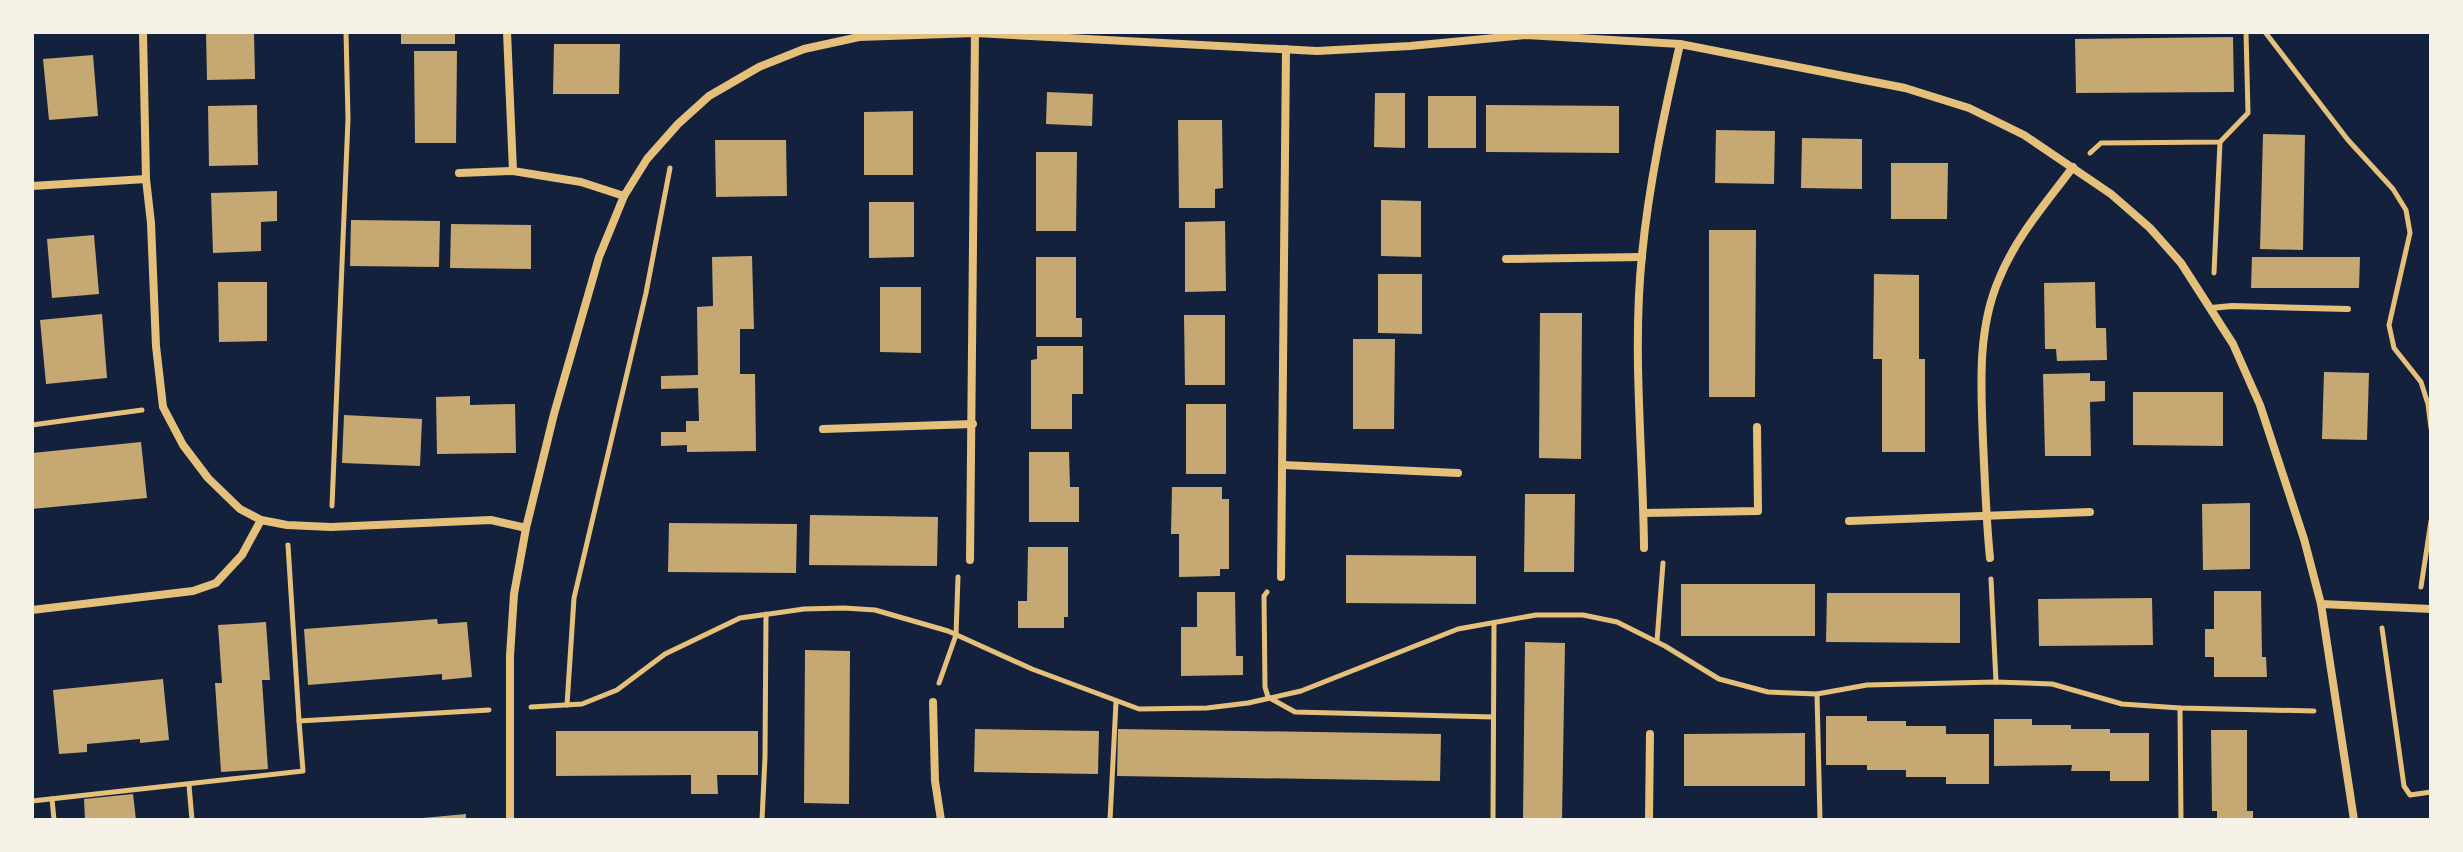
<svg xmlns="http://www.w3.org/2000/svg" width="2463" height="852" viewBox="0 0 2463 852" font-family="'DejaVu Sans',sans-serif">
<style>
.building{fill:#c6a872}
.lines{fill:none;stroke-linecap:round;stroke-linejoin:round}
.path{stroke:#e5c07b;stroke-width:5}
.service{stroke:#e5c07b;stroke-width:6}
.minor{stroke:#e5c07b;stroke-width:8}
</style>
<rect width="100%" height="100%" fill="#14213d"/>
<!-- building -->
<g class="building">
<path d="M206,32H254L255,79L207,80Z"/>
<rect x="401" y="32" width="54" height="12"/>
<path d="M2233,37L2234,92L2076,93L2075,39Z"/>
<path d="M554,44H620L619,94H553Z"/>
<path d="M414,51H457L456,143H415Z"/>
<path d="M93,55L98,116L49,120L43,59Z"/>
<path d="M1047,92L1093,94L1092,126L1046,124Z"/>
<path d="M1375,93H1405V148L1374,147Z"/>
<rect x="1428" y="96" width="48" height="52"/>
<path d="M257,105L258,165L209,166L208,106Z"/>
<path d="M1486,105L1619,106V153L1486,152Z"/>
<path d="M913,111V175H864V112Z"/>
<path d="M1178,120H1222L1223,188L1215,189V208H1179Z"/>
<path d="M1716,130L1775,131L1774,184L1715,183Z"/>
<path d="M2263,134L2305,135L2303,250L2260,249Z"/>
<path d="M1802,138L1862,139V189L1801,188Z"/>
<path d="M715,140H786L787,196L716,197Z"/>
<path d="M1036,152H1077L1076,231H1036Z"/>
<path d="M1891,163H1948L1947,219H1891Z"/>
<path d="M277,191V221L261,222V251L213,253L211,193Z"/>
<path d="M1381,200L1421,201V257L1381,256Z"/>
<path d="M869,202H914V257L869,258Z"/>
<path d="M351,220L440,221L439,267L350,266Z"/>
<path d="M1225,221L1226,291L1185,292V222Z"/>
<path d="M451,224L531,225V269L450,268Z"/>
<path d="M1709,230H1756L1755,397H1709Z"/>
<path d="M94,235L99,294L52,298L47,239Z"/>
<path d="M752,256L754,329H740V374H755L756,451L687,452V445L661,446V432H686V421H699L698,388L661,389V376L698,375L697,307L713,306L712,257Z"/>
<path d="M1036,257H1076V318H1082V337H1036Z"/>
<path d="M2252,257H2360L2359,288H2251Z"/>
<path d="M1378,274H1422V334L1378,333Z"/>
<path d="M1874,274L1919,275V359H1925V452H1882V359H1873Z"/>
<path d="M218,282H267V341L219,342Z"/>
<path d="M2095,282L2096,328H2106L2107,360L2057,361L2056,349H2045L2044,283Z"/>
<path d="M880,287H921V353L880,352Z"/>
<path d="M1540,313H1582L1581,459L1539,458Z"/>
<path d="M102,314L107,378L46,384L40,320Z"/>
<path d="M1184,315H1225V385H1185Z"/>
<path d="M1353,339H1395L1394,429H1353Z"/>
<path d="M1037,346H1083V394H1072V429H1031V360L1037,359Z"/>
<path d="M2324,372L2369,373L2367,440L2322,439Z"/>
<path d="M2090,373V381H2105V401L2090,402L2091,456H2045L2043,374Z"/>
<path d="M2133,392H2223V446L2133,445Z"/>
<path d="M470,396V405L515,404L516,453L437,454L436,397Z"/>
<rect x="1186" y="404" width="40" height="70"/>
<path d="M344,415L422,419L420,466L342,463Z"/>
<path d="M141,442L147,498L32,509V453Z"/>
<path d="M1029,452H1069L1070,487H1079V522H1029Z"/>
<path d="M1172,487H1222V499H1229V569H1220V576L1179,577V534H1171Z"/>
<path d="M1525,494H1575L1574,572H1524Z"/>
<path d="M2250,503V569L2203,570L2202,504Z"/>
<path d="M810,515L938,517L937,566L809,565Z"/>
<path d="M669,523L797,524L796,573L668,572Z"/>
<path d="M1028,547H1068V617H1064V628H1018V601H1027Z"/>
<path d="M1346,555L1476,556V604L1346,603Z"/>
<rect x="1681" y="584" width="134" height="52"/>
<path d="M2214,591H2261L2262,657H2266L2267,677H2214V657H2205V629H2214Z"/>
<path d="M1197,592H1235L1236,656H1243V675L1181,676V627H1197Z"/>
<path d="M1827,593H1960V643L1826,642Z"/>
<path d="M2152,598L2153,645L2039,646L2038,599Z"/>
<path d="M437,619L438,624L467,622L472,677L442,680V674L308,685L304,629Z"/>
<path d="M266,622L270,680H262L268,769L221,772L215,683H222L218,625Z"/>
<path d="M1525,642L1565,643L1562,820H1523Z"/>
<path d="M805,650L850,651L849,804L804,803Z"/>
<path d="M163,679L169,740L140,743V739L87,744V752L59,754L53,690Z"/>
<path d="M1826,716H1867V721H1906V726H1946V734H1989V784H1946V777H1906V770H1867V765H1826Z"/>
<path d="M1994,719H2032V725H2071V729H2110V733H2149V781H2110V771H2071L2072,765L1994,766Z"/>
<path d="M975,729L1099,731L1098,774L974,772Z"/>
<path d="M1118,729L1441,734L1440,781L1117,776Z"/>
<path d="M2211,730H2247V811H2253V820H2217V811H2212Z"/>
<path d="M556,731H758V775H717L718,794H691V775L556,776Z"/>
<path d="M1805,733V786H1684V734Z"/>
<path d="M133,794L136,820H85L84,799Z"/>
<path d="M466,814V820H423V818Z"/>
</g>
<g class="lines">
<!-- path -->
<g class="path">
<path d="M2265,32L2348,140L2393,189L2406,210L2410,233L2389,325L2394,348L2421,382L2428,404L2431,428"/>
<path d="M2090,153L2101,143L2220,142L2248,113L2246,32"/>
<path d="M2214,273L2220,142"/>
<path d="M32,425L142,410"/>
<path d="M332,506L348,119L346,32"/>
<path d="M288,545L299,721"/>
<path d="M1991,579L1996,682"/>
<path d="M2421,587L2431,521"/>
<path d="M1267,592L1264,596L1265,687L1268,697L1295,712L1493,717"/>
<path d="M2382,628L2404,786L2410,795L2431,792"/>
<path d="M1657,641L1663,563"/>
<path d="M939,683L956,635L958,577"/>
<path d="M1817,694L1820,820"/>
<path d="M567,705L574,598L646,293L670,168"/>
<path d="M531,707L582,704L617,690L665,654L740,618L804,609L844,608L875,610L948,631L1032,669L1139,709L1207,708L1248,703L1301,691L1458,629L1536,615H1583L1617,622L1665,646L1719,679L1768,692L1817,694L1867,685L1996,682L2052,684L2122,704L2180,708L2314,711"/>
<path d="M2180,708L2181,820"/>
<path d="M189,785L192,820"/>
<path d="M52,799L54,820"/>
<path d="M32,801L303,771L299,721L489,710"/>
<path d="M762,820L765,757L766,614"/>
<path d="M1110,820L1116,702"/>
<path d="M1493,820L1494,623"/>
</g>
<!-- service -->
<path class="service" d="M2211,308L2232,306L2348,309"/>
<!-- minor -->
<g class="minor">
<path d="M143,32L146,179L151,223L156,346L163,407L183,445L208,478L240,509L261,520L287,525L331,527L491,520L526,528"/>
<path d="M507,32L513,171L581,182L624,196"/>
<path d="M459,173L513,171"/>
<path d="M32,186L146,179"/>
<path d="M1506,259L1642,257"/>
<path d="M823,429L973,424"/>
<path d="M1283,465L1458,473"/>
<path d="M1644,513L1758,511L1757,427"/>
<path d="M1849,521L2090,512"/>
<path d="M1644,548C1643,450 1632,352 1642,255C1649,184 1664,114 1680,44"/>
<path d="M1990,558C1986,519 1985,481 1983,442C1981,387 1977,330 1999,279C2016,237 2046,203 2073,167"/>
<path d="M970,560L975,33"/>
<path d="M1281,577L1286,49"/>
<path d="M2321,604L2431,609"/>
<path d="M32,610L193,591L216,583L242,555L261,520"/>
<path d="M933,702L935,781L941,820"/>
<path d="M510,820V656L514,594L526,528L554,414L599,257L624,196L647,159L678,124L709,96L759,67L804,49L859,37L975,33L1317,51L1410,46L1526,35L1680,44L1905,88L1969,108L2024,135L2111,194L2150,228L2181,263L2233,344L2260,405L2304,539L2321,604L2354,820"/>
<path d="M1649,820L1650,734"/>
</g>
</g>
<!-- border -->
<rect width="2463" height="852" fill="none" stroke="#f6f1e7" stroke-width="68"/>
</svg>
